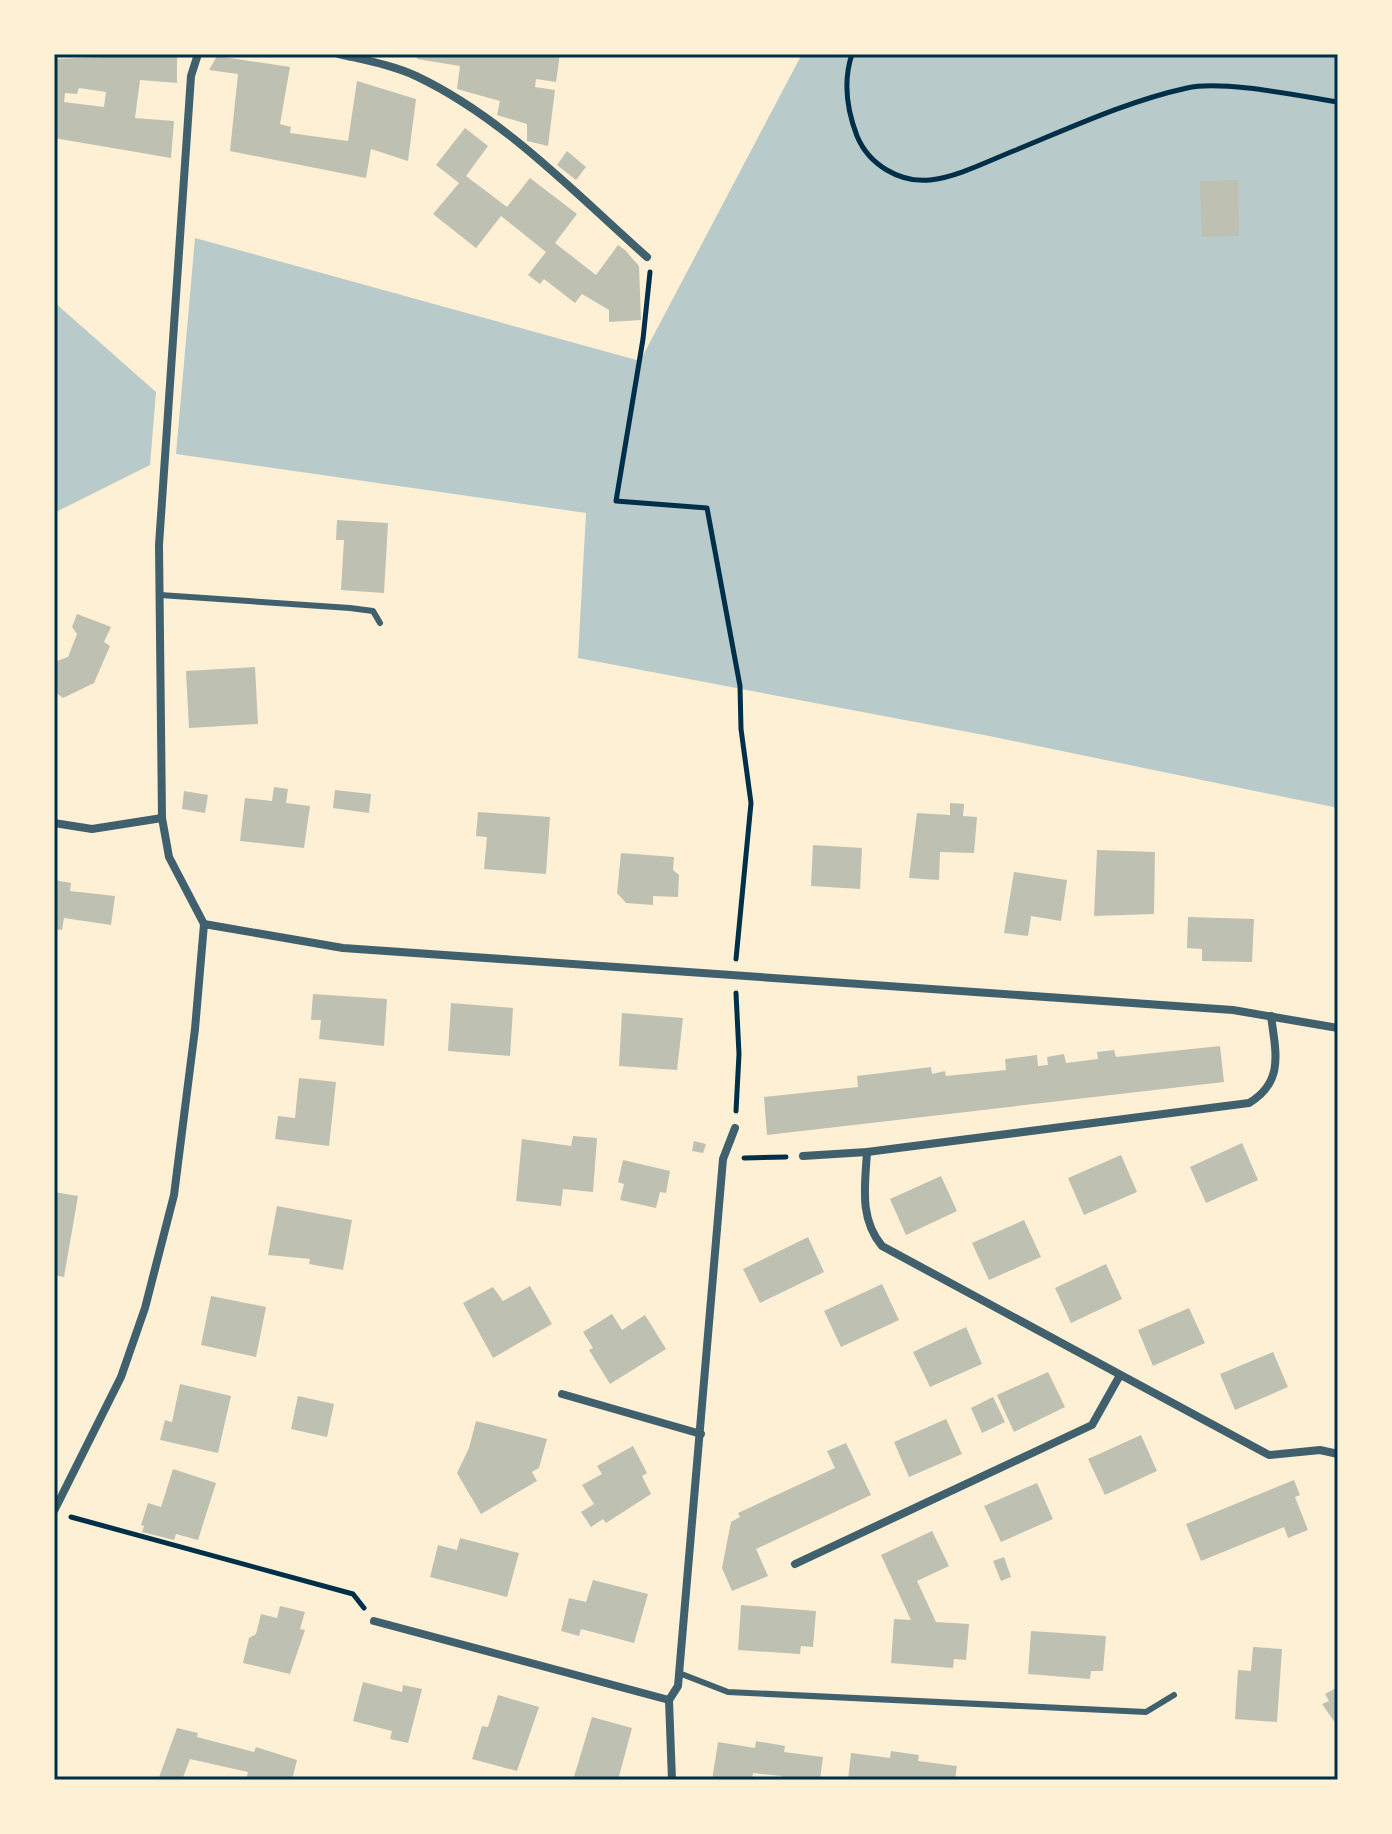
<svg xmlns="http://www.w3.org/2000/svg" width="1392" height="1834" viewBox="0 0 1392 1834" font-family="Roboto,sans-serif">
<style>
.green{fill:#b9caca}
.building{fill:#bec0b2;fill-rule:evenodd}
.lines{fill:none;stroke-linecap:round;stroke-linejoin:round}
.path{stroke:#003049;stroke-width:5}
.service{stroke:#3f606c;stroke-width:6}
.minor{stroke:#3f606c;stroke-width:8}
.neatline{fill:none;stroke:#003049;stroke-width:3}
</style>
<rect width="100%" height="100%" fill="#fdf0d5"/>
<!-- green -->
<g class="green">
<path d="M802,54H1338V808L984,735L578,658L586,513L176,454L195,238L640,361Z"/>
<path d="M54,302L156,392L150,465L54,513Z"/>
</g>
<!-- building -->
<g class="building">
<path d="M177,54V83L140,80L135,118L174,121L171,158L54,138V59ZM79,88L106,92L104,107L64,102L65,93L77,94Z"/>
<path d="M417,54H560L556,82L536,79L535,87L555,90L548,146L527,141V124L497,115L500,101L457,89L460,66L417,59Z"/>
<path d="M217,56L290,67L280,124L291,127L290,133L348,141L357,81L416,99L408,161L371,149L366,178L230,151L238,74L209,70Z"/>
<path d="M465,128L488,146L466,176L507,207L530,178L577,214L555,243L596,275L618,245L625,250L639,266L641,320L609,322V310L582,294L575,303L544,279L540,284L528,275L546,252L501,216L476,248L433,214L459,183L436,165Z"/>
<path d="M567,151L586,167L576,180L557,165Z"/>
<path d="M1238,180L1239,236L1202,237L1200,181Z"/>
<path d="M337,520L388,523L384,593L341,590L344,540H336Z"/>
<path d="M77,614L111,627L104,642L110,646L94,683L63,698L54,691V662L68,657L77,634L72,627Z"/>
<path d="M255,667L258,724L189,728L186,671Z"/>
<path d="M274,787L288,789L286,803L310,806L304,848L240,841L245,798L272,801Z"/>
<path d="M335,790L371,794L369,813L333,808Z"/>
<path d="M184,791L208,795L205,813L182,809Z"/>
<path d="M950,803L964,804L963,816L977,817L974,853L940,852L939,880L909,878L917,813L950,815Z"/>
<path d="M478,812L550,817L546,874L484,869L487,837L476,836Z"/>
<path d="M813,845L862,848L860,889L811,886Z"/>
<path d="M1097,850L1155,852L1154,914L1094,916Z"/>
<path d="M621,853L674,857L673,870L679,875L678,897L653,896V905L626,903L617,893Z"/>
<path d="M1014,872L1067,880L1061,921L1031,916L1028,936L1004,933Z"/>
<path d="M54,880L71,883L70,891L115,896L111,925L64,918L62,930L54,929Z"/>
<path d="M1188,917L1254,919L1252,962L1202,961V949L1187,948Z"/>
<path d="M313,994L387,999L384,1046L319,1039L321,1020H311Z"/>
<path d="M451,1003L513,1008L510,1056L448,1051Z"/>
<path d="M622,1013L683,1018L677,1070L619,1066Z"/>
<path d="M1220,1046L1224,1082L767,1135L764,1097L858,1087L857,1076L931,1067L932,1074L945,1071L946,1076L1006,1070L1005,1059L1037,1055L1038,1066L1048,1065L1047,1057L1064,1054L1066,1063L1098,1059L1097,1052L1114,1050L1116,1057Z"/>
<path d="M299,1078L336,1082L329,1146L275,1139L278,1116L295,1118Z"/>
<path d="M573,1136L597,1138L593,1192L563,1189L561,1206L516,1201L522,1139L571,1146Z"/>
<path d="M694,1141L706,1144L703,1153L692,1151Z"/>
<path d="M1242,1143L1258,1180L1206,1203L1190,1167Z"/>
<path d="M1121,1155L1137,1192L1084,1215L1068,1178Z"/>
<path d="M623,1160L670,1171L666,1193L660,1192L656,1208L620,1200L624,1184L618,1182Z"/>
<path d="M941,1176L957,1211L906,1235L890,1199Z"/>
<path d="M54,1192L78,1196L64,1277L54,1275Z"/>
<path d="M277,1206L352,1220L343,1270L309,1264L310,1259L268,1255Z"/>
<path d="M1024,1220L1041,1257L989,1280L972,1243Z"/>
<path d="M808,1237L824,1272L760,1303L743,1269Z"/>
<path d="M1106,1264L1122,1299L1071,1323L1055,1288Z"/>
<path d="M882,1284L899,1320L841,1347L824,1311Z"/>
<path d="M530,1286L552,1324L493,1358L463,1303L493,1287L503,1301Z"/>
<path d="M211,1296L266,1307L256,1357L201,1345Z"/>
<path d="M1189,1308L1205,1343L1153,1366L1138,1330Z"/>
<path d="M612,1314L622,1330L645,1315L666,1349L610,1384L589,1350L593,1348L583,1332Z"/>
<path d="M966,1327L982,1364L930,1387L913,1352Z"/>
<path d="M1273,1352L1288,1387L1235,1410L1220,1374Z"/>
<path d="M1048,1372L1065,1407L1014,1432L997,1395Z"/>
<path d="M180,1384L231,1396L218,1453L160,1440L165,1420L172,1422Z"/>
<path d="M298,1396L334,1404L327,1437L291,1429Z"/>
<path d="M993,1397L1005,1422L982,1433L971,1408Z"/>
<path d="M946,1419L962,1454L909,1477L894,1442Z"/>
<path d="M476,1421L547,1439L539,1468L532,1472L537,1481L481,1514L457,1473L469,1448Z"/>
<path d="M1141,1435L1157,1471L1105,1495L1088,1459Z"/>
<path d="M846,1443L871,1495L756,1549L768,1576L732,1591L722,1568L731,1522L740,1517L738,1513L835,1468L827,1451Z"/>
<path d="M633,1446L647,1473L642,1476L651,1494L606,1523L603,1519L591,1527L581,1512L594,1504L582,1485L602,1474L597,1466Z"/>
<path d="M173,1469L216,1483L198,1540L176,1534L174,1540L142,1532L144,1526L141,1525L148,1503L161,1507Z"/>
<path d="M1294,1480L1300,1495L1295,1497L1308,1530L1288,1538L1284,1527L1201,1561L1186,1524Z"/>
<path d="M1037,1483L1053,1519L1001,1542L984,1506Z"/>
<path d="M932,1531L949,1566L917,1581L936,1622L969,1624L966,1660L954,1659L953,1668L891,1663L894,1619L911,1620L881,1555Z"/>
<path d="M460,1538L519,1553L507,1597L430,1577L438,1545L457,1550Z"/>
<path d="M1004,1557L1011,1577L1001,1581L993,1561Z"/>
<path d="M593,1580L648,1594L634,1643L581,1629L579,1636L561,1631L569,1598L586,1602Z"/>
<path d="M741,1605L816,1611L813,1647L801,1646L800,1654L738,1650Z"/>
<path d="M280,1606L305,1612L300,1629L305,1630L290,1674L243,1663L249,1638L256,1634L261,1614L277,1618Z"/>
<path d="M1031,1631L1106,1636L1103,1671H1091L1090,1679L1028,1674Z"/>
<path d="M1253,1647L1282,1649L1277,1722L1235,1719L1238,1670L1251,1671Z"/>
<path d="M363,1682L402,1692L403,1685L422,1689L408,1743L390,1739L392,1731L353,1721Z"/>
<path d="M1338,1687V1727L1322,1704L1329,1701L1325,1694Z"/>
<path d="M498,1695L539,1707L517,1771L472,1759L482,1726L488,1727Z"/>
<path d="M592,1717L632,1728L618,1780H573Z"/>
<path d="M177,1728L198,1733L197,1737L254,1752L256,1747L297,1760L292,1780H246L248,1772L190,1759L182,1780H158Z"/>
<path d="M756,1741L785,1746L784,1752L823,1757L820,1780H781L782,1776L753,1773L752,1780H712L718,1742L755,1748Z"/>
<path d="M891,1751L919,1755L918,1761L957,1766L955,1780H848L851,1753L890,1758Z"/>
</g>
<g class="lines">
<!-- path -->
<g class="path">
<path d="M852,54C843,81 847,110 857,136C869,165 900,183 930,180C958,177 990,160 1016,150C1072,127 1128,101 1187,88C1222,80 1300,96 1338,102"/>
<path d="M650,272L643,339L616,501L707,508L740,686L741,729L751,803L736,959"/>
<path d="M736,993L739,1054L736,1111"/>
<path d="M744,1158L786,1157"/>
<path d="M71,1517L353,1594L364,1608"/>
</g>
<!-- service -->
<g class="service">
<path d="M160,595L350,608L373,611L380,623"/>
<path d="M679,1673L728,1692L1146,1712L1174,1695"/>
</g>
<!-- minor -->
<g class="minor">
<path d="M339,54C364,60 392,65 416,76C503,117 576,194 647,257"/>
<path d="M54,823L92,829L162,818"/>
<path d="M204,924L343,948L1233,1010L1338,1028"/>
<path d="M867,1152C865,1186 859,1218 882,1246L1269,1455L1320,1450L1338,1454"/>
<path d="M803,1156L867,1152L1249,1103C1284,1082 1276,1053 1271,1016"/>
<path d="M562,1394L701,1434"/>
<path d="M54,1511L121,1377L145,1308L174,1195L195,1029L204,924L169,857L162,818L159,545L191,76L198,54"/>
<path d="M795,1564L1092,1425L1119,1377"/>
<path d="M374,1621L669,1700"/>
<path d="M672,1780L669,1700L678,1686L723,1159L735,1128"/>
</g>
</g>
<!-- border -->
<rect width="1392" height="1834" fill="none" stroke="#fdf0d5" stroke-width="112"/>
<rect x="56" y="56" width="1280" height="1722" class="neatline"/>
</svg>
